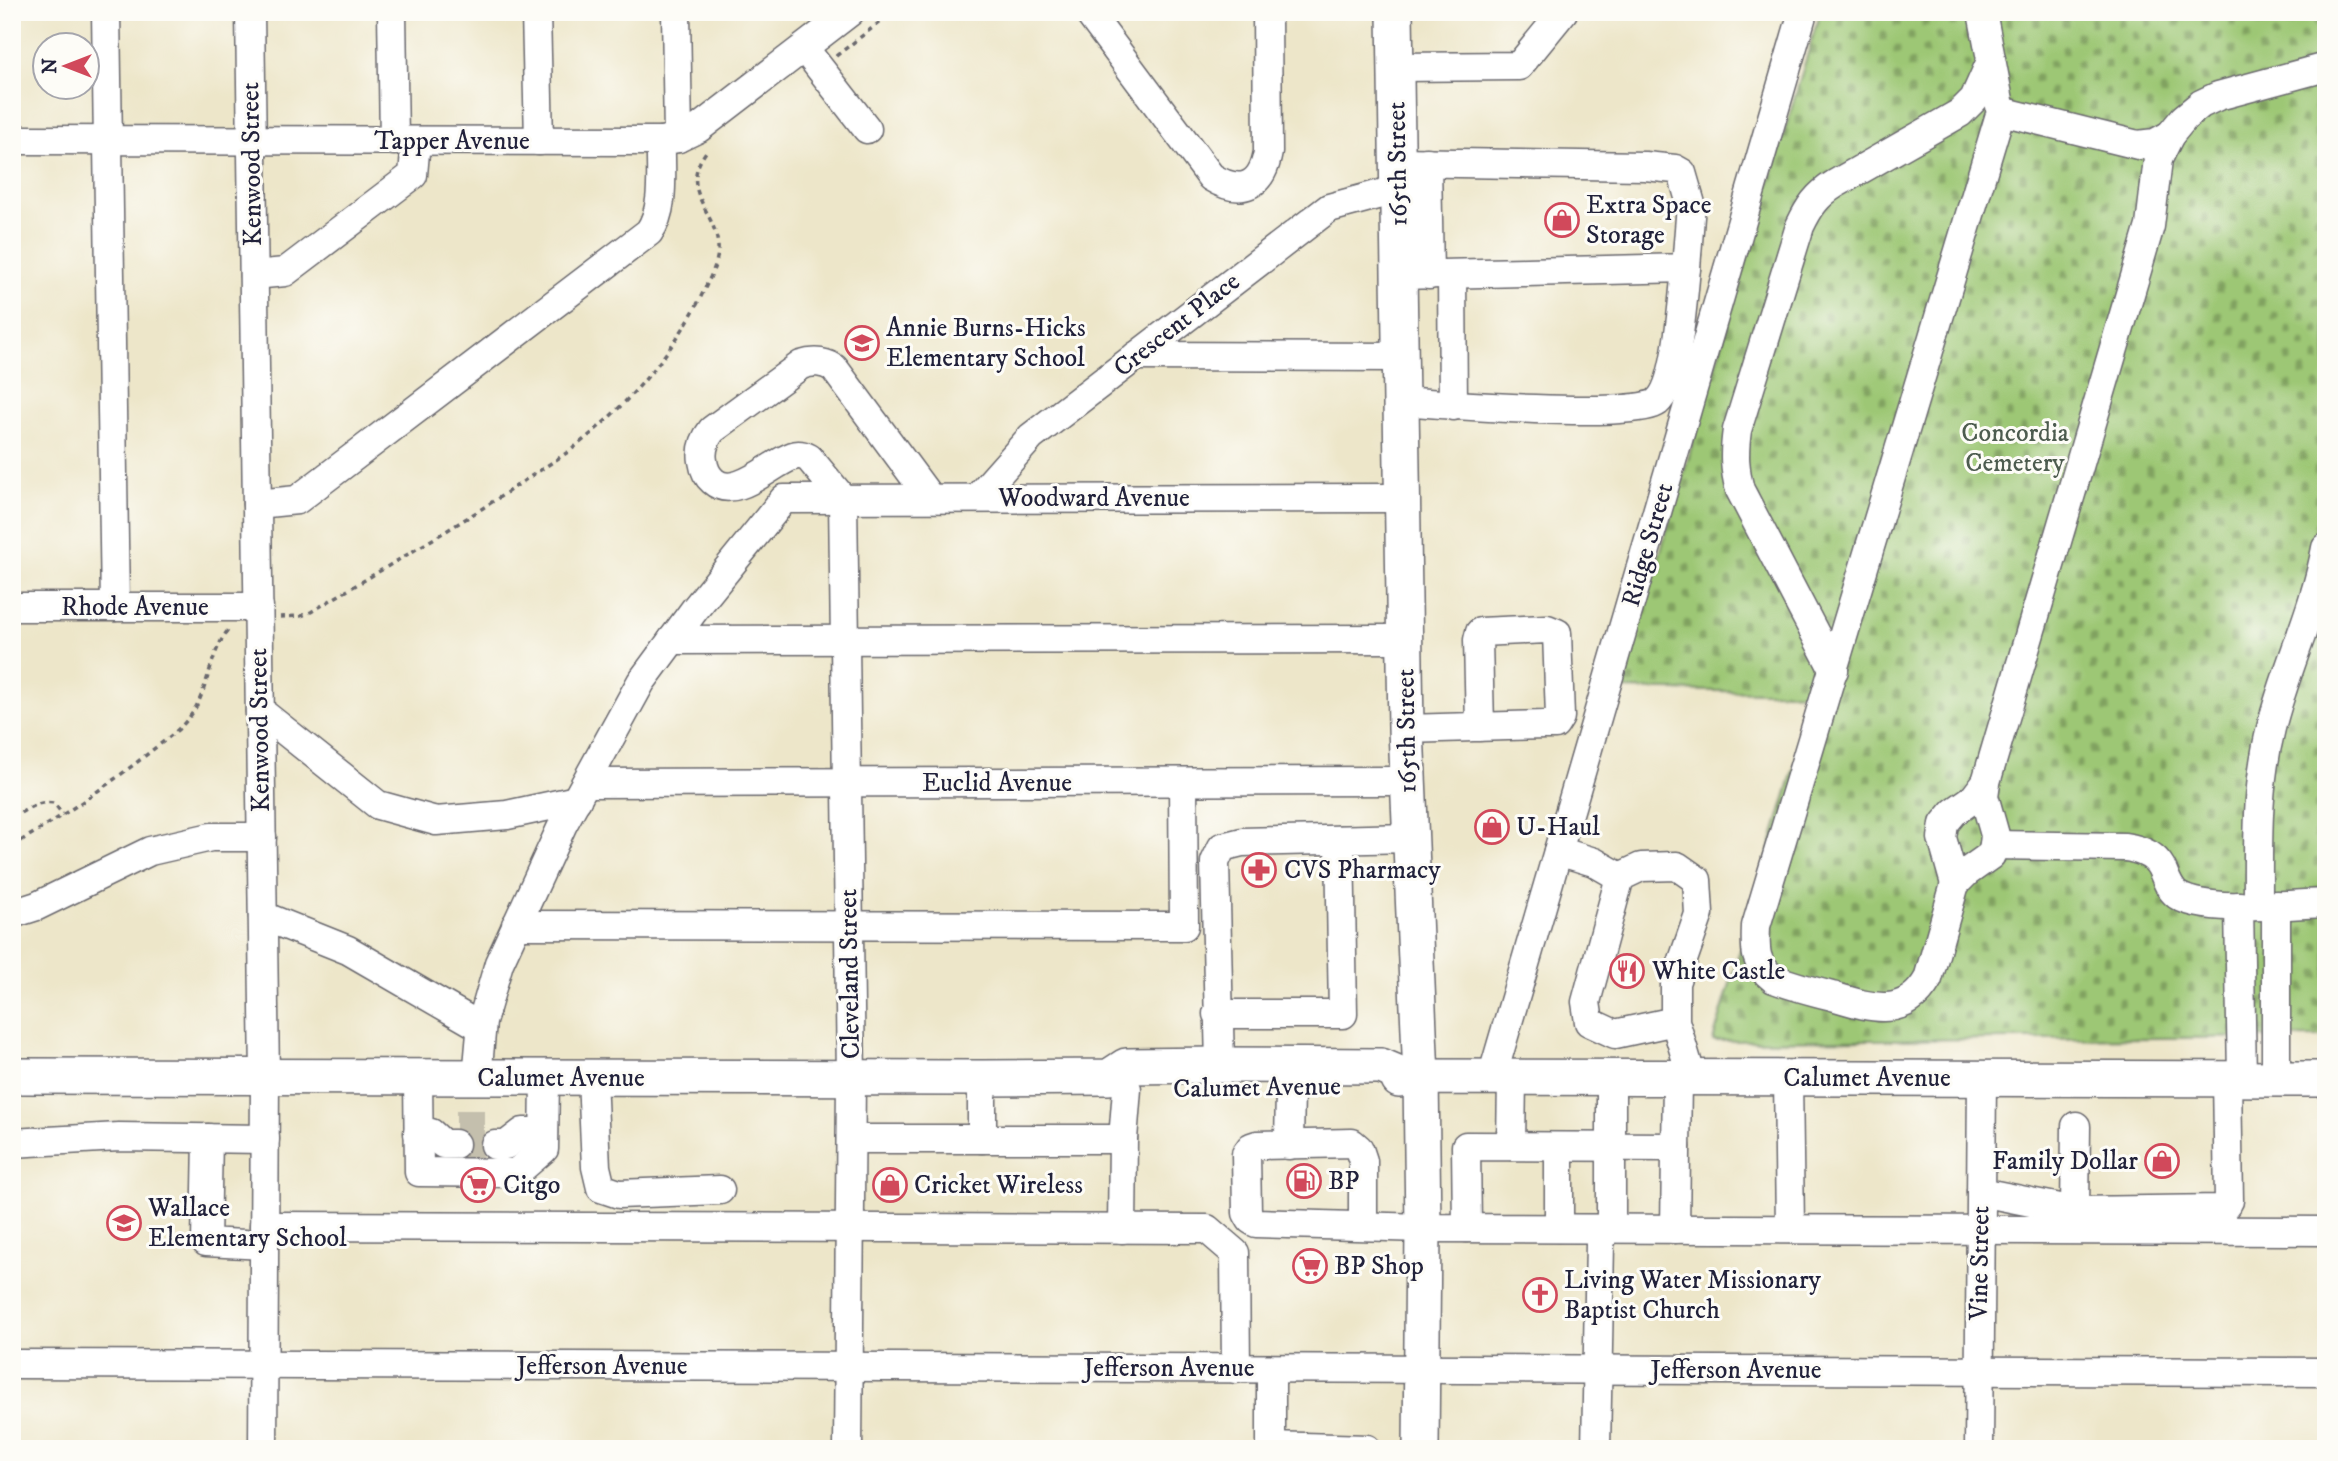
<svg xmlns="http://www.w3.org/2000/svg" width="2338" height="1461" viewBox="0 0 2338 1461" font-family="'IM FELL DW Pica',serif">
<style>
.cemetery{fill:url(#cemetery-stones);stroke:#607458;stroke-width:2}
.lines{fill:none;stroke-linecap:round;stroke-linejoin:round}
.minor-tunnel{stroke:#c4bfad;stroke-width:28;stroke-dasharray:28 14;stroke-linecap:butt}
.minor-casing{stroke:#69676d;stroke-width:31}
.major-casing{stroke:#69676d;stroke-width:38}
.path{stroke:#69676d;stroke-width:3.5;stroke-dasharray:5 5;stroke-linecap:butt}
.minor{stroke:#fff;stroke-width:28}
.major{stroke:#fff;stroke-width:35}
.labels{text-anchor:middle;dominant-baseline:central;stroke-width:6;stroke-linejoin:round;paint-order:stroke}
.street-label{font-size:26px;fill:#22223b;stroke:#fdfcf7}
.poi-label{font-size:26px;fill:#22223b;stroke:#fdfcf7;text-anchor:start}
.park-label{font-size:26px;fill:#4d5c4f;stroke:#fdfcf7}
</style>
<defs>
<pattern id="cemetery-stones" width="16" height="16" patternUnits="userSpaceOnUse" patternTransform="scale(1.75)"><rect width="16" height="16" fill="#9dc774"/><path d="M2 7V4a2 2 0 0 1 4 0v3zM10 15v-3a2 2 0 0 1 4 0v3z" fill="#80a160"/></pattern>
</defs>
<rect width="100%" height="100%" fill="#fdfcf7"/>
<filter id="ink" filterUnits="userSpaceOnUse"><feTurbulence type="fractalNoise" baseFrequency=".0143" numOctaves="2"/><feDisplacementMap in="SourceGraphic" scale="14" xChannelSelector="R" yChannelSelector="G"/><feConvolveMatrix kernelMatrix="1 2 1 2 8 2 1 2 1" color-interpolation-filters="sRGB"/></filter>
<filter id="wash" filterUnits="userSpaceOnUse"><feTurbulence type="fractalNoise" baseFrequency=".00686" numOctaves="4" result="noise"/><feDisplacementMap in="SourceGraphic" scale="28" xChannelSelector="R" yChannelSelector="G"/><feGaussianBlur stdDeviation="1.57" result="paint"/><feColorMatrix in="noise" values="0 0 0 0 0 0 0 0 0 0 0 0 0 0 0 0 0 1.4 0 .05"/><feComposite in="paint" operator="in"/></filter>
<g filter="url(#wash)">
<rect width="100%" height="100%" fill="#ede6c9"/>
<!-- cemetery -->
<path class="cemetery" d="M1820,12H2326V1037L1713,1041L1816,693L1620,689Z"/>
</g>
<g filter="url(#ink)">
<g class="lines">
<!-- minor-tunnel -->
<g class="minor-tunnel">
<path d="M456,1124H495"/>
<path d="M455,1144L495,1145"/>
</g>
<!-- minor casing -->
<g class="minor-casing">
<g id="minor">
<path d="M106,12L115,607"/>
<path d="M250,12L265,1077L263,1449"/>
<path d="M392,12L394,141"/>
<path d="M536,12L539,141"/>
<path d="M676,12L678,138"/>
<path d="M1088,12L1211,177C1242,196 1262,186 1268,152L1267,12"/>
<path d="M1982,12L2001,111L1756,926C1755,949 1754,964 1774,979C1793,986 1812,991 1832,996C1869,1007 1905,1020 1928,979L1955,884L1967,872L1991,855L1994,845L1995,835L1984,796L1986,782L2150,226L2158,159L2170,135L2184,118L2201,104L2218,96L2326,67"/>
<path d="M804,48L867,129"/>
<path d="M1396,67L1519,66L1563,12"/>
<path d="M2001,111L2138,145L2155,143L2170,135"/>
<path d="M12,140L661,141L678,138L699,128L850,12"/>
<path d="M1398,162L1645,166L1675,169L1682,173L1691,204L1686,268L1400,275"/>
<path d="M1427,162L1429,275"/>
<path d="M254,275L285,272L413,175L416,141"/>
<path d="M1452,275L1453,406"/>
<path d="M1136,356L1401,357"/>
<path d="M1402,401C1438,404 1635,419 1657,402C1678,385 1683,296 1686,268"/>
<path d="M977,498L1031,437L1329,208L1399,189"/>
<path d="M257,504L297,500L649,232C666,208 660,169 661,141"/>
<path d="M12,607H259"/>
<path d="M672,640L1405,639"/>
<path d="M1834,670L1740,490C1734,469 1734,452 1737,430L1800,226C1809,207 1817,195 1835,184L1960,113L1974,99L1991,61"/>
<path d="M260,711L378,805L436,821L507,815L577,800"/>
<path d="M1406,729L1545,725H1555L1560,717L1557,633L1547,629L1480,632L1478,640L1480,727"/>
<path d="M586,783L1407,781"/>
<path d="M1994,845L2125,847C2139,849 2154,854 2161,867C2166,877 2168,888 2177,895C2206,914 2290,904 2326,903"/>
<path d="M1558,851L1594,862L1620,877"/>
<path d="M1955,884L1942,838L1944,824L1954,812L1974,798L1986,782"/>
<path d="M2258,905C2258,846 2256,787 2271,728C2286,667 2315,610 2326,548"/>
<path d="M2276,905V1078"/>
<path d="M2239,906L2242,1078"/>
<path d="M12,914L37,906L150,851L211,837H262"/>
<path d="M263,916L348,950L481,1027"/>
<path d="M516,925L1184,926L1183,782"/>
<path d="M1217,1014H1343L1340,840"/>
<path d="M1675,1021L1615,1034L1589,1022L1586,1002L1620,877L1641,867L1677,866L1697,880L1699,914L1675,983V1021L1692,1078"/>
<path d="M1220,1065L1215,862L1222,847L1242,842L1410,838"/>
<path d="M418,1077L419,1172L516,1173L544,1149L545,1078"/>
<path d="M1492,1077L1803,12"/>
<path d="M477,1078L482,1022L499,963L563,824L641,682L695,609L784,499L1403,498"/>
<path d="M592,1078L596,1167L601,1188L619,1194L720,1190"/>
<path d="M982,1078V1139"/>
<path d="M1788,1078L1790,1229"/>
<path d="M418,1133H431L443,1144H455"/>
<path d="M208,1138L206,1242L264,1245"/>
<path d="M851,1139H1123"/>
<path d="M12,1143L119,1137L265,1139"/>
<path d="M495,1145H506L523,1132H544"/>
<path d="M1289,1145L1290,1089"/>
<path d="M1511,1146L1512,1077"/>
<path d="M1559,1147V1228"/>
<path d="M1981,1192L2075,1211L2223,1209L2229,1201L2227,1078"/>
<path d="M2075,1211L2076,1126"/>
<path d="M264,1226L1207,1229L1235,1253L1236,1369"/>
<path d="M1363,1226V1161L1359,1149L1352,1143L1257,1145L1251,1147L1246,1154L1247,1213L1251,1220L1256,1223L1423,1228L2326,1231"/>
<path d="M1467,1228L1466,1146L1676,1147"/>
<path d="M1122,1229L1123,1139L1127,1089"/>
<path d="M1675,1229L1677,1078"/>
<path d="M12,1364L2326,1372"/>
<path d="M1271,1446L1367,1449"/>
<path d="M848,1449L851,1078L843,499L809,458C803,455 799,454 793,456C771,463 735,501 713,481C707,476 704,468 703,461C701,450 705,439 712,430L801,365C813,361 823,361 834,368L930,498"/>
<path d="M1271,1449V1369"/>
<path d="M1596,1449L1600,1243L1611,1219V1077"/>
<path d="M1979,1449L1982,1078"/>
</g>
</g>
<!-- major casing -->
<g class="major-casing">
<g id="major">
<path d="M1395,12L1406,729L1421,1077L1423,1228L1421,1449"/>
<path d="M12,1076L982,1078L1109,1077L1126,1066L1220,1065L1381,1066L1407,1077"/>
<path d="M1399,1080L1407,1077L2326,1079"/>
</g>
</g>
<!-- path -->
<g class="path">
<path d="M836,56L893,12"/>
<path d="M280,617L301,616L311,612C376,573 442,535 506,493C526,479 547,466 568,452C623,411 678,349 706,286C712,274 719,259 718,246C715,209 678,190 706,152"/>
<path d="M12,818C26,810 37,800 54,803L63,815"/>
<path d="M12,846C60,818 106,787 150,752C165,740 182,729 193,712C209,687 210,652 229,629"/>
</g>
<!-- minor -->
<use href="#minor" class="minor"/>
<!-- major -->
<use href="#major" class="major"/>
</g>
</g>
<!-- icons -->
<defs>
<g id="shop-ring" transform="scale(1.75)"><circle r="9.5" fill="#fdfcf7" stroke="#d1495b" stroke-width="1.5"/><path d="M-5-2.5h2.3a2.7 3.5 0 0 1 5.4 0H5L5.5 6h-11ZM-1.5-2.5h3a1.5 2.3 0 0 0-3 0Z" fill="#d1495b"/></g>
<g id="school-ring" transform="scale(1.75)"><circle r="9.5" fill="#fdfcf7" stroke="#d1495b" stroke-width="1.5"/><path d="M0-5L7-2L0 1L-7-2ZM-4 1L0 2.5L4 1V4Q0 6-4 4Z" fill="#d1495b"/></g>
<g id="pharmacy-ring" transform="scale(1.75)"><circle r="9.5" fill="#fdfcf7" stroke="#d1495b" stroke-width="1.5"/><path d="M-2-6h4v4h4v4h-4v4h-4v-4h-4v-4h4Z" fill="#d1495b"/></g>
<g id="restaurant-ring" transform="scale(1.75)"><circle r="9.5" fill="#fdfcf7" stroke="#d1495b" stroke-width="1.5"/><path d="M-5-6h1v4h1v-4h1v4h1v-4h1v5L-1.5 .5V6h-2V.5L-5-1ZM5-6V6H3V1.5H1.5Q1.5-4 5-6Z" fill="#d1495b"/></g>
<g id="fuel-ring" transform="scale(1.75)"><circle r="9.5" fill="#fdfcf7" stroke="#d1495b" stroke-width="1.5"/><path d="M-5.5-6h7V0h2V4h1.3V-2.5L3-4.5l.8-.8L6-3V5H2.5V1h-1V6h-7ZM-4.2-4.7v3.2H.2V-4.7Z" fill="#d1495b"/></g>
<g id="supermarket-ring" transform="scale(1.75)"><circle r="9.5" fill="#fdfcf7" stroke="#d1495b" stroke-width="1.5"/><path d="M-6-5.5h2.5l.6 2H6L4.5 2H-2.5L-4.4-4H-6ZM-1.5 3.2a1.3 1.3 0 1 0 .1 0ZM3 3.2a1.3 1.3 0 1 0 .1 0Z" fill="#d1495b"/></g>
<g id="church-ring" transform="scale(1.75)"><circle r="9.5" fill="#fdfcf7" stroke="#d1495b" stroke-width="1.5"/><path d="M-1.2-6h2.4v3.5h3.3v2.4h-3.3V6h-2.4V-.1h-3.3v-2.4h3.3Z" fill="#d1495b"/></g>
</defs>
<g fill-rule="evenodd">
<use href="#shop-ring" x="1562" y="220"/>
<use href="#school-ring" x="862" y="343"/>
<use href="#shop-ring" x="1492" y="827"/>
<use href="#pharmacy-ring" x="1259" y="870"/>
<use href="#restaurant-ring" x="1627" y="971"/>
<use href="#shop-ring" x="2162" y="1161"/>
<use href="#fuel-ring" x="1304" y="1181"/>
<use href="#supermarket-ring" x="478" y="1185"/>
<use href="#shop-ring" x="890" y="1185"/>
<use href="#school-ring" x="124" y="1223"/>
<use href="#supermarket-ring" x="1310" y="1266"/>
<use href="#church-ring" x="1540" y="1295"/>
</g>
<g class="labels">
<!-- street labels -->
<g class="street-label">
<text x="452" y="141">Tapper Avenue</text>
<text transform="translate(252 164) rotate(-91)">Kenwood Street</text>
<text transform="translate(1398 164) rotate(-91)">165th Street</text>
<text transform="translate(1177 325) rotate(-38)">Crescent Place</text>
<text x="1094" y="498">Woodward Avenue</text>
<text transform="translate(1648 545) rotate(-74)">Ridge Street</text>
<text x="135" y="607">Rhode Avenue</text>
<text transform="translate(260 730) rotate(-91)">Kenwood Street</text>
<text transform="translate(1407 731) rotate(-91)">165th Street</text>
<text x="997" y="783">Euclid Avenue</text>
<text transform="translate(850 974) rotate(-91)">Cleveland Street</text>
<text x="561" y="1078">Calumet Avenue</text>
<text x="1867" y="1078">Calumet Avenue</text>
<text transform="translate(1257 1088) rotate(-1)">Calumet Avenue</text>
<text transform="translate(1980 1263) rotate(-89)">Vine Street</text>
<text x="602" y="1366">Jefferson Avenue</text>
<text x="1169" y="1368">Jefferson Avenue</text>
<text x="1736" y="1370">Jefferson Avenue</text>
</g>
<!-- poi labels -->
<g class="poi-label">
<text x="1586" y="205">Extra Space<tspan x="1586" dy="30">Storage</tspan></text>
<text x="886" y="328">Annie Burns-Hicks<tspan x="886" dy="30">Elementary School</tspan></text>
<text x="1516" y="827">U-Haul</text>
<text x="1284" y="870">CVS Pharmacy</text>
<text x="1652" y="971">White Castle</text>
<text x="2138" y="1161" text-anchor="end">Family Dollar</text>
<text x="1328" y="1181">BP</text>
<text x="503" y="1185">Citgo</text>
<text x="914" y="1185">Cricket Wireless</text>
<text x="148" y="1208">Wallace<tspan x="148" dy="30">Elementary School</tspan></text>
<text x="1334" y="1266">BP Shop</text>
<text x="1564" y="1280">Living Water Missionary<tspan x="1564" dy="30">Baptist Church</tspan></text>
</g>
<!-- park labels -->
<g class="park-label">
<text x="2015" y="433">Concordia<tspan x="2015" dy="30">Cemetery</tspan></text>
</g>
</g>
<!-- margin -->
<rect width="2338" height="1461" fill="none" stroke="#fdfcf7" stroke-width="42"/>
<!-- north arrow -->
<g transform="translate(66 66) rotate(270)"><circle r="33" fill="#fdfcf7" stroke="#a5a5ac" stroke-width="2"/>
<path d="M0-5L12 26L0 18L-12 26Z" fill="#d1495b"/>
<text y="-10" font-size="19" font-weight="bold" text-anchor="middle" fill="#22223b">N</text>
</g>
</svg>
